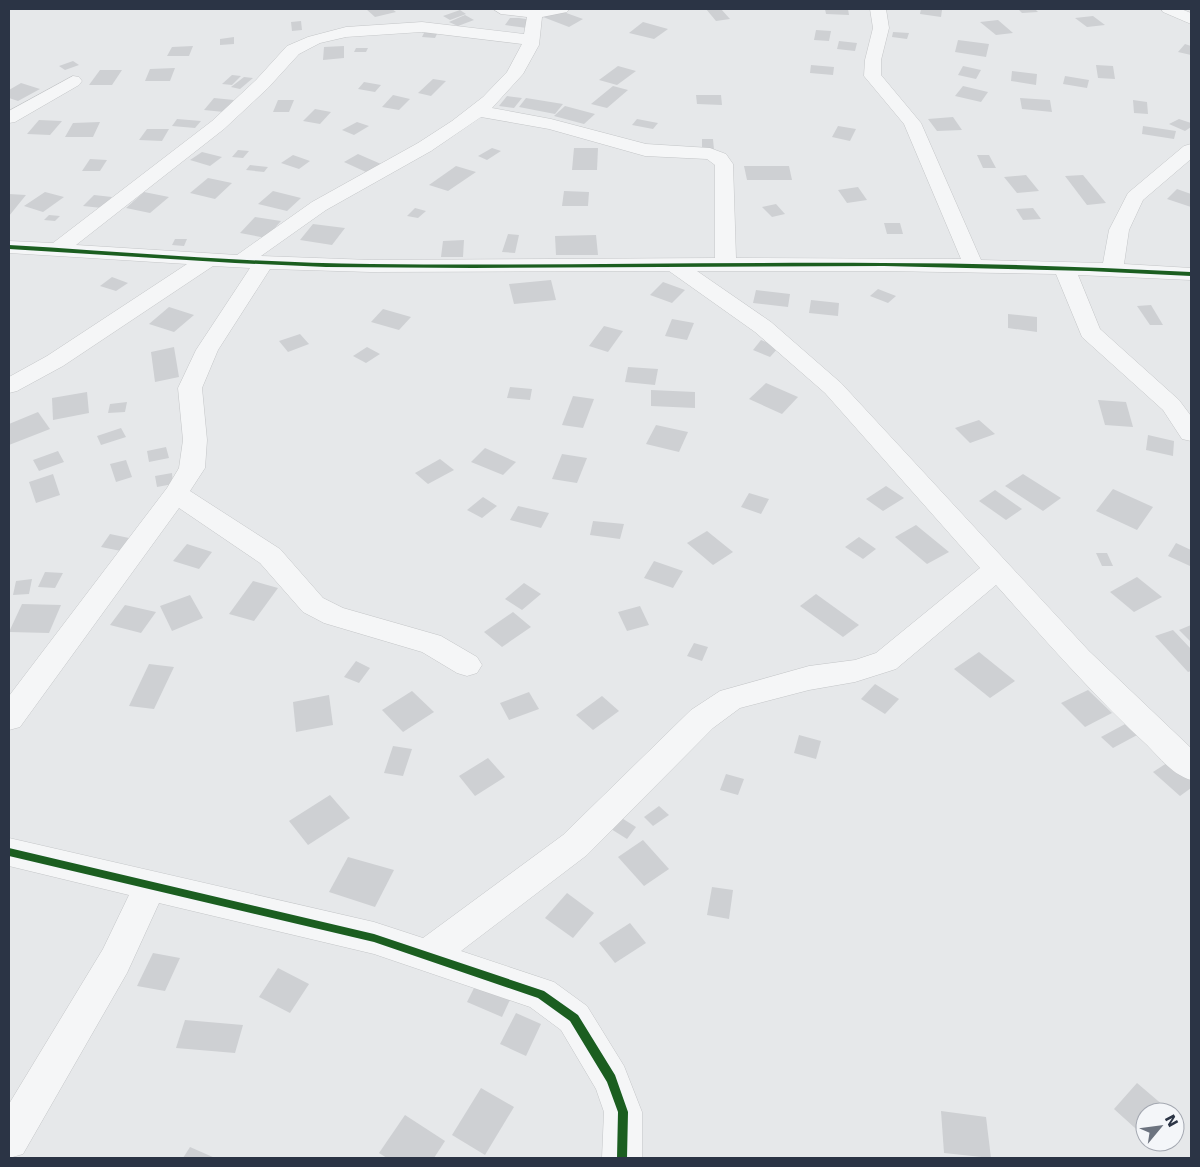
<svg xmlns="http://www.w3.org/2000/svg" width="1200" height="1167" viewBox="0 0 1200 1167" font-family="'DejaVu Sans',sans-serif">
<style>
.building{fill:#ced0d3}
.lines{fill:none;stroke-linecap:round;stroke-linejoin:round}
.minor-casing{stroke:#c4c6c8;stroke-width:1}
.minor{fill:#f5f6f7;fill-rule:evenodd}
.cycleway-casing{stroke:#f4f6f9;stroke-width:3}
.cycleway{fill:#1b5e20;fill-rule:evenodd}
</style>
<rect width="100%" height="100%" fill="#e6e8ea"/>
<!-- building -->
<g class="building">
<path d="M366,9H392L396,12L375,17Z"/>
<path d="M706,9H721L730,19L716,21Z"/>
<path d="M825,9H848L849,15L826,14Z"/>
<path d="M921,9L942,10L941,17L920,14Z"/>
<path d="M1018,9H1035L1038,12L1022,13Z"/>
<path d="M460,10L466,14L450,20L443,16Z"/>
<path d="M558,10L583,19L569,27L543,17Z"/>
<path d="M465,15L474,20L458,26L449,22Z"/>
<path d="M1093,16L1105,25L1087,27L1075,18Z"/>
<path d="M510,18H519L532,20L527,28L505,25Z"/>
<path d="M998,20L1013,33L996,35L980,22Z"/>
<path d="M301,21L302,30L292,31L291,22Z"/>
<path d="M643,22L668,29L654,39L629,33Z"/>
<path d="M816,30L831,31L829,41L814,40Z"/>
<path d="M425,31L438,32L435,38L422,37Z"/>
<path d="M893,32L909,33L907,39L892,37Z"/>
<path d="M234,37V44L220,45V39Z"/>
<path d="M958,40L989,44L986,57L955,52Z"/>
<path d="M839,41L857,43L855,51L837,49Z"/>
<path d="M1185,44L1191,46V55L1178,52Z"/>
<path d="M193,46L189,56H167L172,47Z"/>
<path d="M344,46V58L323,60L324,47Z"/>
<path d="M356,48H368L366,52H354Z"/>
<path d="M73,61L79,65L65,70L59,66Z"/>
<path d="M811,65L834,67L833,75L810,73Z"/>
<path d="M1096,65L1113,66L1115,79L1098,78Z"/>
<path d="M618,66L636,71L617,85L599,80Z"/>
<path d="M963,66L981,70L976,79L958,75Z"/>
<path d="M175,68L170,81H145L150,69Z"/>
<path d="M100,70H122L112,85H89Z"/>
<path d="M1012,71L1037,74L1036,85L1011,81Z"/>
<path d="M232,75L241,76L232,85L222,84Z"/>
<path d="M1065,76L1089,80L1087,88L1063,84Z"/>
<path d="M244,77L253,78L240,89L231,87Z"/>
<path d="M433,79L446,81L431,96L418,93Z"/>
<path d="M364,82L381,85L375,92L358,89Z"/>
<path d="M21,83L40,89L18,101L9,98V90Z"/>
<path d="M613,86L628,90L607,108L591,104Z"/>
<path d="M963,86L988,92L981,102L955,96Z"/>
<path d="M393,95L410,99L399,110L382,107Z"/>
<path d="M696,95H721L722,105L697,104Z"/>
<path d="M507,96L522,98L514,108L499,106Z"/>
<path d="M214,98L234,100L224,112L204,110Z"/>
<path d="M526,98L563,104L555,114L519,107Z"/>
<path d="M1020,98L1050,100L1052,112L1022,109Z"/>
<path d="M278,100H294L289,112H273Z"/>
<path d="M1133,100L1147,102L1148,114L1134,113Z"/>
<path d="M565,106L595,114L584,124L554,116Z"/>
<path d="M315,109L331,112L320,124L303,121Z"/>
<path d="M953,117L962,130L937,131L928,119Z"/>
<path d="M177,119L201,121L195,128L172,126Z"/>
<path d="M637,119L658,123L653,129L632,125Z"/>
<path d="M1179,119L1191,123V127L1185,131L1169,124Z"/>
<path d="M39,120L62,121L50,135L27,134Z"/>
<path d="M100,122L93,137H65L73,123Z"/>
<path d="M357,122L369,126L354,135L342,130Z"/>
<path d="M838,126L856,129L850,141L832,137Z"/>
<path d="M1143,126L1176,131L1174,139L1142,134Z"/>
<path d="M147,129H169L162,141L139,140Z"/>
<path d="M702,139H713L714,150L702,149Z"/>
<path d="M492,148L501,151L487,160L478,156Z"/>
<path d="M574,148H598L597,170H572Z"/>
<path d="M238,150L249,151L243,158L232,157Z"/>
<path d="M202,152L222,157L210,166L190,160Z"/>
<path d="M358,154L381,164L366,172L344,162Z"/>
<path d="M293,155L310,161L299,169L281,163Z"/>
<path d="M977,155H989L996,168H983Z"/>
<path d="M90,159L107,160L100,171H82Z"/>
<path d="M250,165L268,167L264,172L246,170Z"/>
<path d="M456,166L476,172L448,191L429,185Z"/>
<path d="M744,166H789L792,180H747Z"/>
<path d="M1026,175L1039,191L1017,193L1004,177Z"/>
<path d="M1083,175L1106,203L1087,205L1065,176Z"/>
<path d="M208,178L232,183L215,199L190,193Z"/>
<path d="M858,187L867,200L847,203L838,190Z"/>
<path d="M1177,189L1191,194V207L1167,199Z"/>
<path d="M273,191L301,198L287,211L258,204Z"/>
<path d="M564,191L589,192L588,206H562Z"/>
<path d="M45,192L64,197L43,212L24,206Z"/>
<path d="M144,192L169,197L150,213L126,208Z"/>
<path d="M9,194L26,195L9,216Z"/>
<path d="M94,195L112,197L102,208L83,206Z"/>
<path d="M776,204L785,214L772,217L762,207Z"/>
<path d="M415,208L426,211L418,218L407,216Z"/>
<path d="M1033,208L1041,219L1023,220L1016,209Z"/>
<path d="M49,215L60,216L55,221L44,220Z"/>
<path d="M255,217L281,221L266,238L240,233Z"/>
<path d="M884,223H900L903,234H887Z"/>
<path d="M313,224L345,228L332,245L300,240Z"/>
<path d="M508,234L519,235L515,253L502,252Z"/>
<path d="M596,235L598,255H556L555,236Z"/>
<path d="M175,239H187L184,246L172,245Z"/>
<path d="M464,240L463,257H441L443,241Z"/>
<path d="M112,277L128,283L116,291L100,286Z"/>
<path d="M551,280L556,300L514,304L509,284Z"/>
<path d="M663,282L685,290L672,303L650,295Z"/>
<path d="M878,289L896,296L888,303L870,296Z"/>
<path d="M756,290L790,294L788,307L753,303Z"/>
<path d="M811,300L839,303L838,316L809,313Z"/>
<path d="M1151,305L1163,325H1150L1137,306Z"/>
<path d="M169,307L194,315L174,332L149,324Z"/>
<path d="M383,309L411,317L399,330L371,322Z"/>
<path d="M1008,314L1037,317V332L1008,328Z"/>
<path d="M672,319L694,323L687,340L665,336Z"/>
<path d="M604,326L623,331L608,352L589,346Z"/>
<path d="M300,334L309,344L288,352L279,341Z"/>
<path d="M761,340L779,347L770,357L753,350Z"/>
<path d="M174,347L179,377L155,382L151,352Z"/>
<path d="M367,347L380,354L366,363L353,356Z"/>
<path d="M628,367L658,369L655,385L625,382Z"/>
<path d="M766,383L798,397L782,414L749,399Z"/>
<path d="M510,387L532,389L530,400L507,398Z"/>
<path d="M651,390L695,392V408L651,406Z"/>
<path d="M87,392L89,413L53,420L52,398Z"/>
<path d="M573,396L594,399L583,428L562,425Z"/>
<path d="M1098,400L1126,402L1133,427L1105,425Z"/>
<path d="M127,402L125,412L108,413L110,404Z"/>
<path d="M38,412L50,429L9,445V424Z"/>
<path d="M979,420L995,434L970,443L955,428Z"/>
<path d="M656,425L688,432L679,452L646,444Z"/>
<path d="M121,428L126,437L101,445L97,436Z"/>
<path d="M1148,435L1174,441L1173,456L1146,450Z"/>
<path d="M166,447L169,458L149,462L147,451Z"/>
<path d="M485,448L516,462L503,475L471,462Z"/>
<path d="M58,451L64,462L39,471L33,460Z"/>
<path d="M562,454L587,458L577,483L552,479Z"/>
<path d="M440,459L454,470L428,484L415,473Z"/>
<path d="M126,460L132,477L116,482L110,464Z"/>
<path d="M172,473L173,484L157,487L155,476Z"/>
<path d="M53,474L60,495L36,503L29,482Z"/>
<path d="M1023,474L1061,498L1043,511L1005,486Z"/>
<path d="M886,486L904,498L883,511L866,499Z"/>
<path d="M1113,489L1153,507L1137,530L1096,511Z"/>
<path d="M995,490L1022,509L1006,520L979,501Z"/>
<path d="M749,493L769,499L761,514L741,507Z"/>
<path d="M483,497L497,506L482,518L467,510Z"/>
<path d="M518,506L549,513L541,528L510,520Z"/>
<path d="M593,521L624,524L620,539L590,535Z"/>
<path d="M916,525L949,552L927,564L895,537Z"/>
<path d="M707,531L733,552L713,565L687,543Z"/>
<path d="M110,534L129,538L121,551L101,547Z"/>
<path d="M859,537L876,549L863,559L845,547Z"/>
<path d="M1176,543L1191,550L1190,566L1168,556Z"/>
<path d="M187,544L212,552L199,569L173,561Z"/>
<path d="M1096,553H1107L1113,566H1102Z"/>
<path d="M654,561L683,571L673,588L644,578Z"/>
<path d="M45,572L63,573L55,588L38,587Z"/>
<path d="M1137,577L1162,597L1134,612L1110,592Z"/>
<path d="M32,579L29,594L13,595L16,581Z"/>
<path d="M253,581L278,588L254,621L229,614Z"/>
<path d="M524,583L541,594L522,610L505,599Z"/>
<path d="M816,594L859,625L843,637L800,606Z"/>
<path d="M190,595L203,618L172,631L160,606Z"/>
<path d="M22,604L61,605L49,633L9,632Z"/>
<path d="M125,605L156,612L141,633L110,625Z"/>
<path d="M640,606L649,625L627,631L618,612Z"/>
<path d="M513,612L531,627L502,647L484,632Z"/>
<path d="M1191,625V642L1179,630Z"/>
<path d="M1173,630L1191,649V671L1188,672L1155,636Z"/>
<path d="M694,643L708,647L702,661L687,656Z"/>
<path d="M979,652L1015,681L990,698L954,669Z"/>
<path d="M356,661L370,668L359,683L344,677Z"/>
<path d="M149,664L174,667L154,709L129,706Z"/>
<path d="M875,684L899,699L885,714L861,699Z"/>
<path d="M1088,690L1112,713L1085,727L1061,703Z"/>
<path d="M412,691L434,712L403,732L382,710Z"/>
<path d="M529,692L539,709L509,720L500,703Z"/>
<path d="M329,695L333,725L296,732L293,702Z"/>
<path d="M602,696L619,711L593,730L576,715Z"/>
<path d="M1127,723L1139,734L1113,748L1101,737Z"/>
<path d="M799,735L821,741L816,759L794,753Z"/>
<path d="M393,746L412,749L403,776L384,773Z"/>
<path d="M488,758L505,777L475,796L459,776Z"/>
<path d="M1170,761L1191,780V788L1180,796L1153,772Z"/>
<path d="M726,774L744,779L738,795L720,790Z"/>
<path d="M330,795L350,818L308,845L289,821Z"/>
<path d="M659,806L669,815L653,826L644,817Z"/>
<path d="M620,817L636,827L627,839L611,829Z"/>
<path d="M643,840L669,869L644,886L618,857Z"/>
<path d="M348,857L394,870L375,907L329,892Z"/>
<path d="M712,887L733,890L729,919L707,915Z"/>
<path d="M567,893L594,913L573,938L545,918Z"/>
<path d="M630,923L646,943L615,963L599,943Z"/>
<path d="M153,953L180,958L165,991L137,986Z"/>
<path d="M278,968L309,984L290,1013L259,997Z"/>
<path d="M481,974L516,987L502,1017L467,1002Z"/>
<path d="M516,1013L541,1024L526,1056L500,1044Z"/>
<path d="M185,1020L243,1025L235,1053L176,1048Z"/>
<path d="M1137,1083L1171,1112H1145V1137L1114,1109Z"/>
<path d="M481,1088L514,1107L485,1155L452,1135Z"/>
<path d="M941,1111L986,1117L991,1158L944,1153Z"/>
<path d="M405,1115L445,1141L434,1158H387L379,1153Z"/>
<path d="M1150,1142H1166L1159,1150Z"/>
<path d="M190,1147L215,1158H183Z"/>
</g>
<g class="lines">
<!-- minor casing -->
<g class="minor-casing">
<g id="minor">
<path d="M493,9H569L567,12L542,17L539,45L523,74L492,108L551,119L646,144L710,148L726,154L733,164L736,258L961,259L904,124L864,76L865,60L873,28L870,9H886L889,28L881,60V75L921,123L981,260L1103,263L1109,230L1128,193L1184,146L1191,144V159L1143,200L1129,230L1124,264L1191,268V280L1078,275L1100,329L1179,400L1191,416V441L1182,439L1163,410L1082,337L1056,274L884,271H697L771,322L841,383L1089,651L1191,748V780C1173,775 1160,758 1147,745C1093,695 1045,640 996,585L896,669L855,682L809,690L740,708L713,728L587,855L461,951L554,982L587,1006L624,1066L642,1112V1158H602L604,1112L596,1089L561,1030L530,1007L374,954L159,903L127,973L23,1154L9,1158V1104L103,949L129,895L9,866V838L374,922L423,938L563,835L691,710L720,691L809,666L855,660L876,653L980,568L825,393L755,332L669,271L371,272L270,269L218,350L202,388L207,440L205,468L190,491L280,549L323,598L343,608L441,636L477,657L482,665L477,673L467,676L457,673L422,652L324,623L303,612L260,563L179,508L20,727L9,730V696L167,488L179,468L183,440L178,388L196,350L250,268L213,266L63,366L17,391L9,393V377L47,356L187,264L9,253V241L53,243L212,121L256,80L287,46L308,37L346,27L422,22L524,34L527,17L501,14ZM422,32L522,44L507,72L483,97L452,121L418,143L312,202L237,255L76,245L224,129L268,88L299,54L320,43L346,37ZM481,117L549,129L645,156L707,159L715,165V258L371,260L261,256L326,210L431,151Z"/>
<path d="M1161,9H1181L1191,13V24L1163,12Z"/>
<path d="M73,76L79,77L82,81L79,85L15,122L9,123V111Z"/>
</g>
</g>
<!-- minor -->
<use href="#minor" class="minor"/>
<!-- cycleway casing -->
<g class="cycleway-casing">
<g id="cycleway">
<path d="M9,245C130,252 250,263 371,264C541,266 712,262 882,263C985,263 1088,267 1191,272V276L1089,271L884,266L473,268L326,267L235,263L9,249Z"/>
<path d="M9,848L374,934L544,991L578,1015L615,1075L628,1112L627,1158H617L618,1112L607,1082L570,1021L538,998L374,942L9,856Z"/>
</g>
</g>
<!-- cycleway -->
<use href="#cycleway" class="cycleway"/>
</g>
<!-- border -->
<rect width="1200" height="1167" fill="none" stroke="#2b3445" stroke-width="20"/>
<!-- north arrow -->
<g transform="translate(1160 1127) rotate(61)"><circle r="24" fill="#f4f6f9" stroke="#a4a8b1"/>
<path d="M0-4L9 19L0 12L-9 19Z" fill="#6c737f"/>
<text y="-8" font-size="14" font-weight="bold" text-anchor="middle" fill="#2b3445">N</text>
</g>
</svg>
